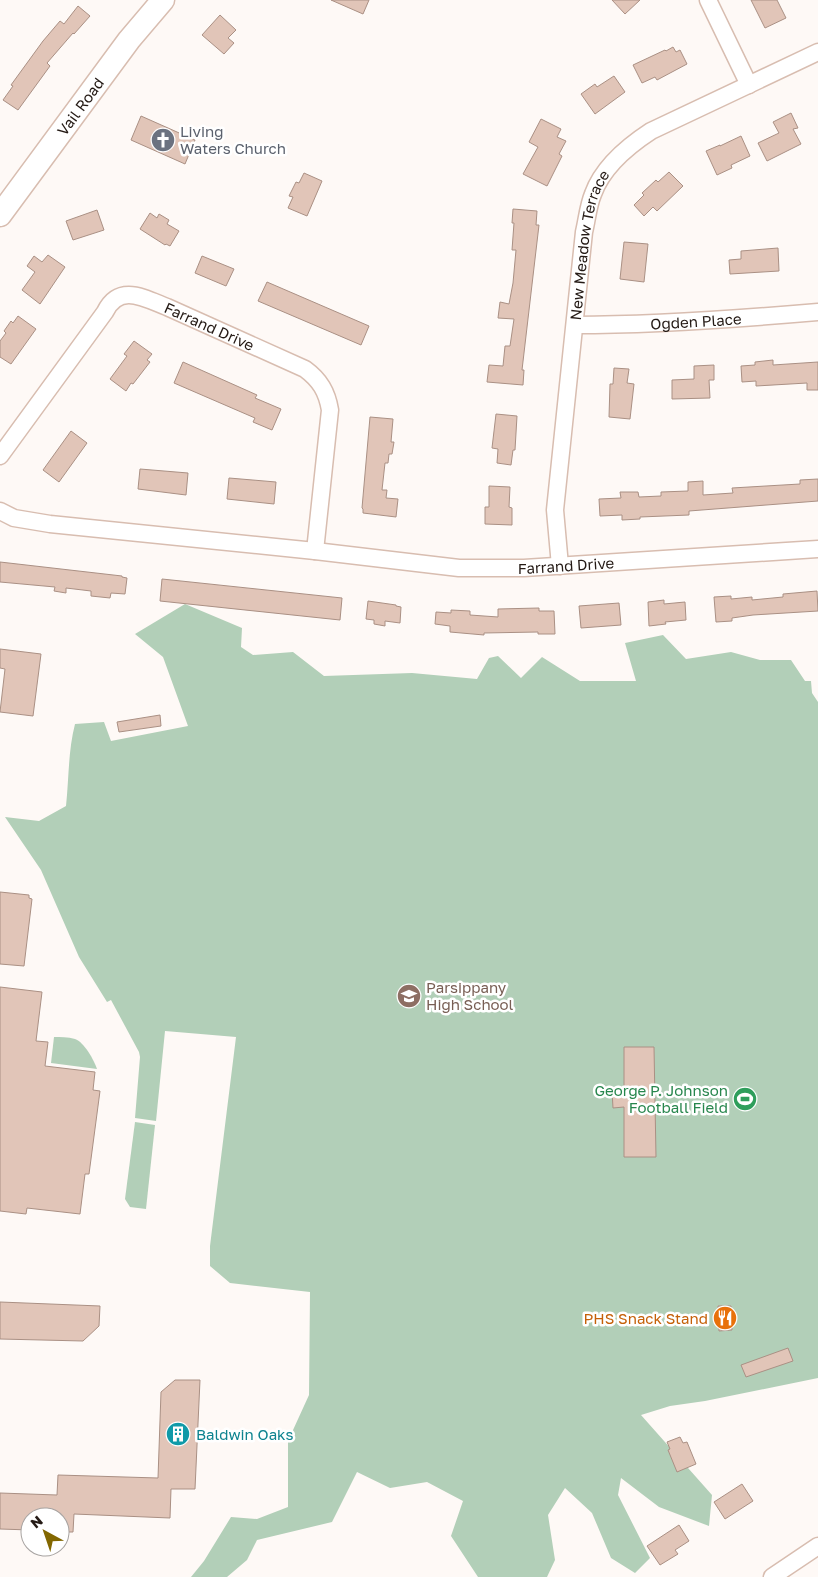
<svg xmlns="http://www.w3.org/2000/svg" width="818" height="1577" viewBox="0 0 818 1577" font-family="'Golos Text',sans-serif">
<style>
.green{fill:#b2cfb8}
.building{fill:#e1c5b8;stroke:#aa9084}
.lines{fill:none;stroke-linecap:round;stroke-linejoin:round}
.street-casing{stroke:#d8bdb0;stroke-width:19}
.secondary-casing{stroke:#d8bdb0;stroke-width:25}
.street{stroke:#fff;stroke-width:16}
.secondary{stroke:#fff;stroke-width:22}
.labels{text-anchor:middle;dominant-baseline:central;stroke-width:5;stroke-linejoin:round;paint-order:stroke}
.street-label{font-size:15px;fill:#241a15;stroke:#fff}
.worship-label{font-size:15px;fill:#5b616d;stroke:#fff;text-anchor:start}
.education-label{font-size:15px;fill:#785e54;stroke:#fff;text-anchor:start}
.leisure-label{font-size:15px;fill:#27864d;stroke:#fff;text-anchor:end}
.food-label{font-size:15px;fill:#c56008;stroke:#fff;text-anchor:end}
.culture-label{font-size:15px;fill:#0d838f;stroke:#fff;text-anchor:start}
</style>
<rect width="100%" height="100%" fill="#fef9f6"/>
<!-- green -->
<g class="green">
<path d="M185,604L242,628L241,647L253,655L293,652L324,676L412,673L477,679L489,658L498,656L521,678L542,657L580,681H636L625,643L663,635L686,659L731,652L760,660H791L805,681H811L812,693L818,702V1378L705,1401L670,1406L641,1415L712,1495L709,1526L659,1507L621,1478L618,1495L650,1558L635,1573L611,1558L592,1513L565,1488L548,1515L555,1560L547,1577H478L451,1536L463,1501L427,1482L390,1488L357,1472L332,1522L257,1540L247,1560L227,1577H191L204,1561L231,1517L257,1519L288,1507V1441L309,1395L310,1292L230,1283L210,1266V1246L236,1037L165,1031L156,1121L135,1118L140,1057L139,1052L111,1000L107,1002L79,957L41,870L5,817L39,821L66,806C69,779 68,751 75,724L104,722L111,741L188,726L163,657L135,634Z"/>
<path d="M54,1037C60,1037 68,1037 75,1039C84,1042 94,1060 97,1069L51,1063Z"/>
<path d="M135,1122L155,1125L146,1209L130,1207L125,1199Z"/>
</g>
<!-- building -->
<g class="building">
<path d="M331,0H369L363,14Z"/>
<path d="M612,0H640L625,14Z"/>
<path d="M751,0H777L786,18L765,28Z"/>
<path d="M78,6L90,16L74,34L73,33L47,63L50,66L18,110L3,100L13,86L11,85L43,41L60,21L64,24Z"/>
<path d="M220,15L236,30L228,38L234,43L224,54L202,35Z"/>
<path d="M673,47L676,52L680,50L687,64L657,80L655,77L642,83L633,65L665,50L666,51Z"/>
<path d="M614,76L625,92L595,114L581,94L595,84L597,87Z"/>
<path d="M791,113L798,128L793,129L801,144L767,161L758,143L779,133L773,122Z"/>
<path d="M141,116L195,140L185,164L131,140Z"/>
<path d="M541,119L561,129L557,137L566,141L559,154L562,156L547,186L523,174L538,147L529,142Z"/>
<path d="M741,136L750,156L731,165L732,168L717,175L706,151L720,145V146Z"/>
<path d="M669,172L683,186L657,211L653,207L644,216L634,205L644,195L642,193L656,180L658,182Z"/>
<path d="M304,173L322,181L307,216L288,208L293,197L289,196L296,182L299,183Z"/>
<path d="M513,209L537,211L536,225H539L522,370H524L523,385L487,382L489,365L503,366L505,346H510L514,319L498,318L500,302L509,304L513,283L516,250H512L514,223H512Z"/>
<path d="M97,210L104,230L73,240L66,221Z"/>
<path d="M150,213L157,218L159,214L169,220L167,224L179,231L170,246L166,244L165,245L140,229Z"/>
<path d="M624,242L648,244L644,282L620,279Z"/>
<path d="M778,248L779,271L730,274L729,260L741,259V251Z"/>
<path d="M48,255L65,267L40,304L22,290L35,272L27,266L34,256L42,262Z"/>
<path d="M202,256L234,269L226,286L195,273Z"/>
<path d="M267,282L369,326L361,345L258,301Z"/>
<path d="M18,316L36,329L11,364L0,357V341L6,333L4,331L11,321L13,323Z"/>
<path d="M134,341L152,354L147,360L150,362L133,384L131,383L126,391L110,379L127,356L124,354Z"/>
<path d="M773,360V365L818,362V390H807V383L756,386V381L742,382L741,366L755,365V362Z"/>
<path d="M183,362L257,395L255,398L281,409L272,430L253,422L255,418L174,383Z"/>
<path d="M714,365V380H709L710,398L672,399V380L694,379V366Z"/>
<path d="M614,368L629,369L627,383L634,384L630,419L609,417L610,384H613Z"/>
<path d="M496,414L517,416L515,450H513L511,465L497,463L498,449L492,448Z"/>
<path d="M370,417L393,419L391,442H394L392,454H389L388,463H385L382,490H387L386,498L398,499L396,517L363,513V509L362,508Z"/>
<path d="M71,431L87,443L59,482L43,470Z"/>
<path d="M140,469L188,473L186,495L138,489Z"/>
<path d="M229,478L276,482L274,504L227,499Z"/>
<path d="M818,479V501L689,511V515L640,517V519L622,520V515L600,516L599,499L621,498L620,492H638L639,497L661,496V492L688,491V482L703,481V495L733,493L732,488L800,484V480Z"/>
<path d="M489,486L510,487L509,507L512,508V525L485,524V507H489Z"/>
<path d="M0,562L122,576V577L127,578L125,594L111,593L110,598L91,596V591L66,588V593L54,591L55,587L0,582Z"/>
<path d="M162,579L342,598L340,620L160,601Z"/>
<path d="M817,591L818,611L753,615L732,618V621L716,622L714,597L731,596V599L752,597V600L783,597V594Z"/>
<path d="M664,600V604L685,602L686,620L665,622L666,624L649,626L648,602Z"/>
<path d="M368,601L396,605V606L401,607L400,623L385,621V626L374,624V620L366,619Z"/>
<path d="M619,603L621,625L581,628L579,606Z"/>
<path d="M539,608V611H554L555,634H538V632L484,633V635L450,632V626L435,624L436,612L451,613V610L470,611V615L498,617V609Z"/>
<path d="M0,649L41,654L33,716L0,712L5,669L0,668Z"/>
<path d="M160,715L161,726L119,732L117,722Z"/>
<path d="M0,892L29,895V898L32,899L24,966L0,964Z"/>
<path d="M0,987L42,992L36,1041L48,1042L45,1066L95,1072L93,1090L100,1091L89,1174H85L80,1214L27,1208L26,1214L0,1211Z"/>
<path d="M624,1047H654L656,1157H624V1107L613,1108L612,1091L624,1090Z"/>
<path d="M0,1302L100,1306L99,1326L83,1341L0,1339Z"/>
<path d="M718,1306H731L732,1330L719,1331Z"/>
<path d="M788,1348L793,1361L746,1377L741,1365Z"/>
<path d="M175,1380H200L195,1489H171L170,1518L74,1514L73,1532H60V1517H30V1530L0,1529V1493L57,1495L58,1475L158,1478L161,1392Z"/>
<path d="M680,1437L683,1443L687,1442L696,1464L677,1472L668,1450L670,1449L667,1442Z"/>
<path d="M742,1484L753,1501L725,1519L714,1502Z"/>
<path d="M679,1525L689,1541L675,1550L678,1554L660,1565L647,1546Z"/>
</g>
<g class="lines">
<!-- street casing -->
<g class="street-casing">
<g id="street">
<path d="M708,0L749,85"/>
<path id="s1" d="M575,325C656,325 737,319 818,312"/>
<path id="s2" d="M0,456L105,312C119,283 144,298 167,307L305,369C320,380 327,392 330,410L315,551L50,524L14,518L0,511"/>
<path id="s3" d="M315,551L459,568H524L818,549"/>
<path id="s4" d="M560,566L555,510L584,232C587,220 588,206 593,194C603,166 628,146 651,131L818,52"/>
<path d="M772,1577L818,1546"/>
</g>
</g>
<!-- secondary casing -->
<g class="secondary-casing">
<g id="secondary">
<path id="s5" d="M0,215L129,40L163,0"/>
</g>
</g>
<!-- street -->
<use href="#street" class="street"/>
<!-- secondary -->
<use href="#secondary" class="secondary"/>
</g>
<!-- icons -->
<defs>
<g id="church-disc" transform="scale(1.25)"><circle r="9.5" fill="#6b7280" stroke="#fff"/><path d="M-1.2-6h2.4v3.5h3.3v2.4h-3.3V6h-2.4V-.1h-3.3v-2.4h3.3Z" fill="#fff"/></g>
<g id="school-disc" transform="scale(1.25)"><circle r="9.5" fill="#8d6e63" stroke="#fff"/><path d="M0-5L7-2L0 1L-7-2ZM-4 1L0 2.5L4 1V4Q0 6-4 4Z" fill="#fff"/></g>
<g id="stadium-disc" transform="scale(1.25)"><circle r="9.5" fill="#2e9e5b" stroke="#fff"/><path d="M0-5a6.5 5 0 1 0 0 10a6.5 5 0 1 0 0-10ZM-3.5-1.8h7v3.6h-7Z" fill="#fff"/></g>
<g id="restaurant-disc" transform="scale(1.25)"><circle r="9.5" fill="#e8710a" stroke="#fff"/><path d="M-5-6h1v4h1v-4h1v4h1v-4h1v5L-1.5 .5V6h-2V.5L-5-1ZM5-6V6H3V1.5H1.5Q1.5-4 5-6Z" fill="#fff"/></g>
<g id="building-disc" transform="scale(1.25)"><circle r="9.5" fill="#0f9aa8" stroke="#fff"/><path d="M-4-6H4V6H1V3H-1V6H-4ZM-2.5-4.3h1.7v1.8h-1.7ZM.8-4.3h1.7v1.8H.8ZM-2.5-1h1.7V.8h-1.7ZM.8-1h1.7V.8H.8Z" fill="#fff"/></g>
</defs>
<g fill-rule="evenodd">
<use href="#church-disc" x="163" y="140"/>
<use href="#school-disc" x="409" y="996"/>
<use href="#stadium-disc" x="745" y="1099"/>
<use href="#restaurant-disc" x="725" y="1318"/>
<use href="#building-disc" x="178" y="1434"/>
</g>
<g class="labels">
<!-- street labels -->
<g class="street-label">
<text stroke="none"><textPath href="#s5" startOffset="135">Vail Road</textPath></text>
<text stroke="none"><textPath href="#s4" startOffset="324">New Meadow Terrace</textPath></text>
<text stroke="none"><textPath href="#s1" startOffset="121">Ogden Place</textPath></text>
<text stroke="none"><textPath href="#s2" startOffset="296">Farrand Drive</textPath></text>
<text stroke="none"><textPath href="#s3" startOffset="252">Farrand Drive</textPath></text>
</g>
<!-- worship labels -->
<g class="worship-label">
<text x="180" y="131">Living<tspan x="180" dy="17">Waters Church</tspan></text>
</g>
<!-- education labels -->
<g class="education-label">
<text x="426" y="987">Parsippany<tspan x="426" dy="17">High School</tspan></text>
</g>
<!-- leisure labels -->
<g class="leisure-label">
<text x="728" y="1090">George P. Johnson<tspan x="728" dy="17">Football Field</tspan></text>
</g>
<!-- food labels -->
<g class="food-label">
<text x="708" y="1318">PHS Snack Stand</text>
</g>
<!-- culture labels -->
<g class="culture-label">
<text x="196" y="1434">Baldwin Oaks</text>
</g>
</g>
<!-- north arrow -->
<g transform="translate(45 1532) rotate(320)"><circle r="24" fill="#ffffff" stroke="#a7a3a1"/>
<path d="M0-4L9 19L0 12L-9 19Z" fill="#836700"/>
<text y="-8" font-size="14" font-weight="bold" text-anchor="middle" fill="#241a15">N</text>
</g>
</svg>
